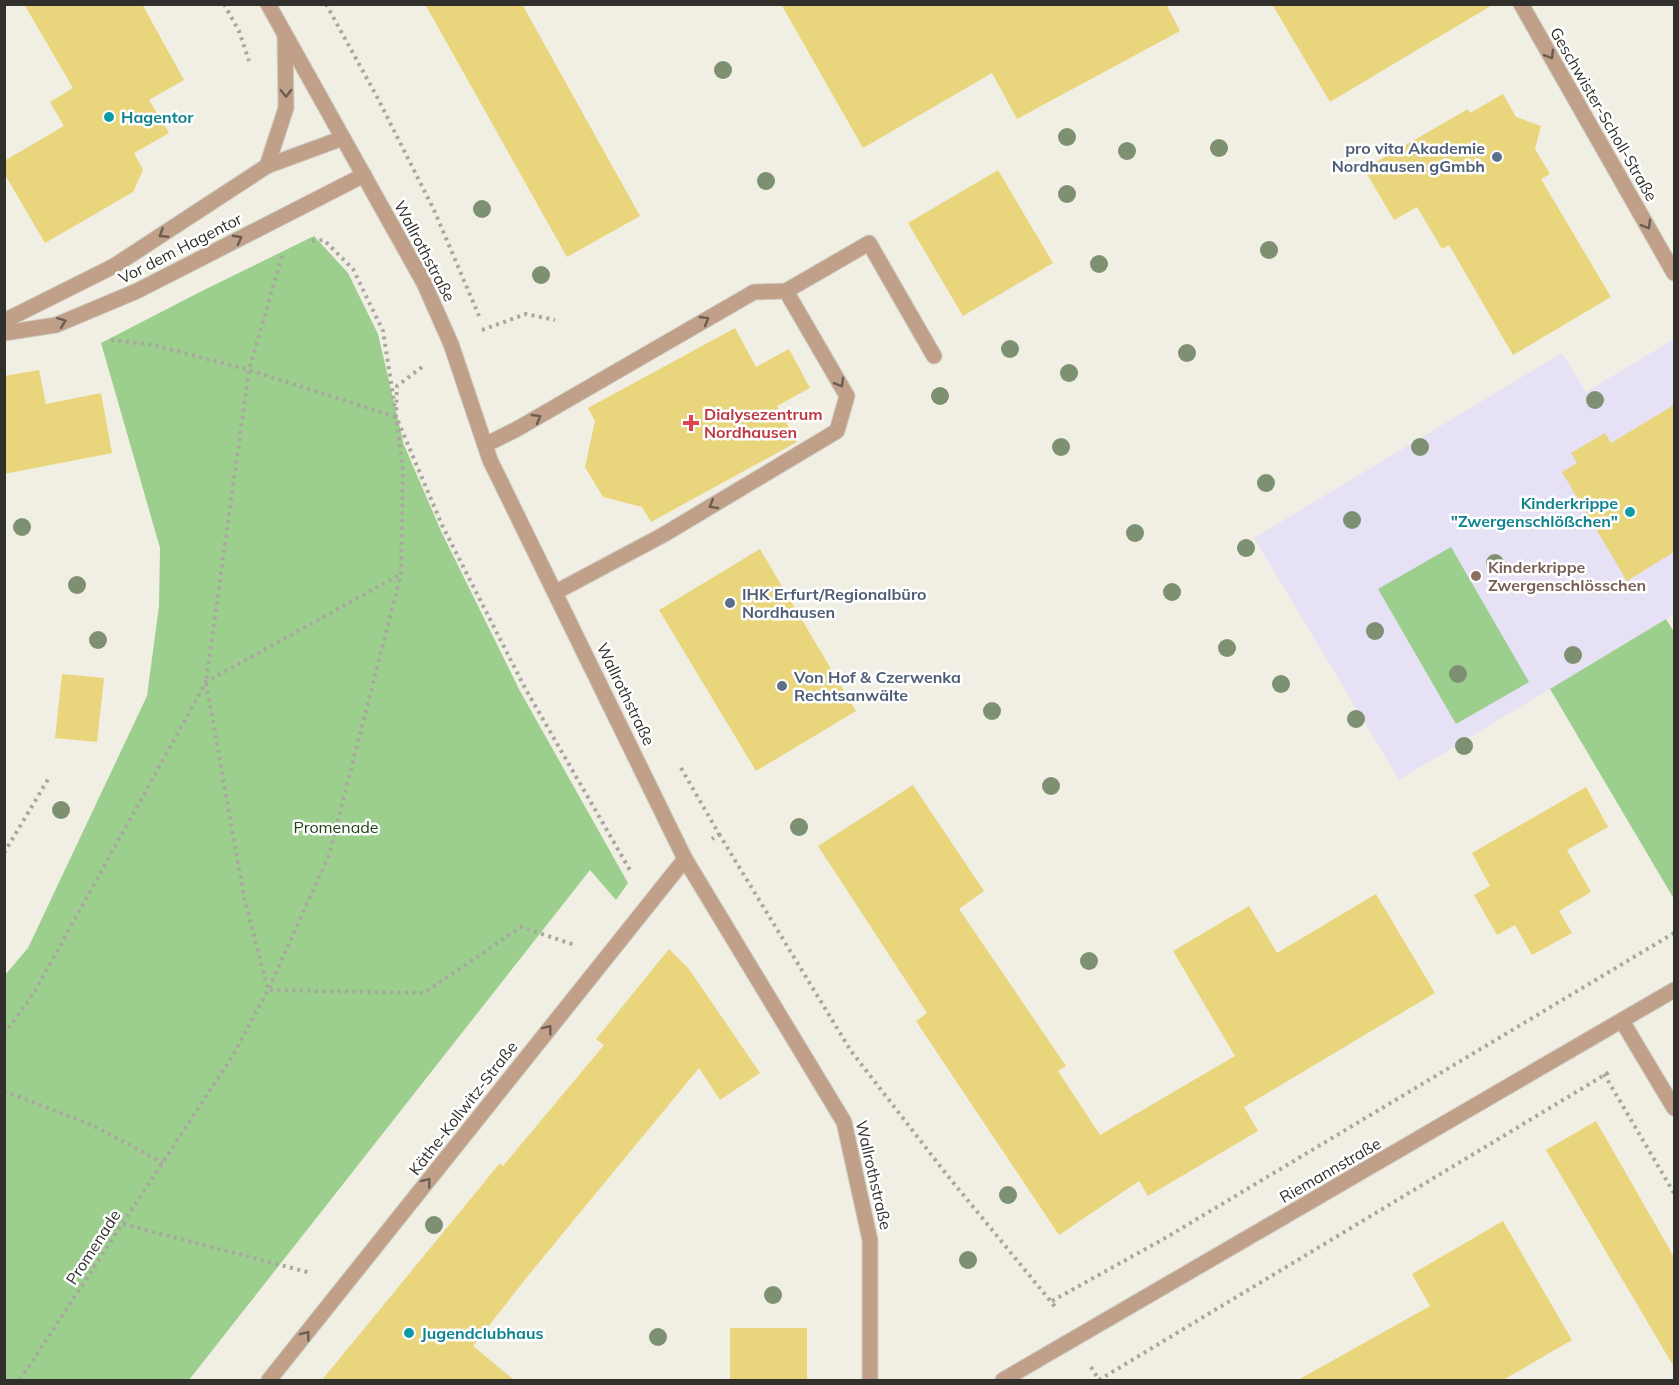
<svg xmlns="http://www.w3.org/2000/svg" width="1679" height="1385" viewBox="0 0 1679 1385" font-family="Mulish,sans-serif">
<style>
.education{fill:#e7e1f6}
.green{fill:#9ccf8e}
.building{fill:#e9d57b}
.lines{fill:none;stroke-linecap:round;stroke-linejoin:round}
.lane-casing{stroke:#cecdc3;stroke-width:17}
.street-casing{stroke:#cecdc3;stroke-width:17}
.path{stroke:#a9a89f;stroke-width:4;stroke-dasharray:3 4.5;stroke-linecap:butt}
.lane{stroke:#c1a089;stroke-width:15}
.street{stroke:#c1a089;stroke-width:15}
.tree{fill:#7e9072}
.oneway{stroke:#6b5d51}
.culture-dot{fill:#0f9aa8;stroke:#fff;stroke-width:2}
.service-dot{fill:#5c6f8a;stroke:#fff;stroke-width:2}
.health-dot{fill:#e0444e;stroke:#fff;stroke-width:2}
.education-dot{fill:#8d6e63;stroke:#fff;stroke-width:2}
.labels{text-anchor:middle;dominant-baseline:central;stroke-width:5;stroke-linejoin:round;paint-order:stroke}
.street-label{font-size:16px;fill:#31302c;stroke:#fff}
.culture-label{font-size:16px;font-weight:bold;fill:#0d838f;stroke:#fff;text-anchor:start}
.service-label{font-size:16px;font-weight:bold;fill:#4e5e75;stroke:#fff;text-anchor:start}
.health-label{font-size:16px;font-weight:bold;fill:#be3a42;stroke:#fff;text-anchor:start}
.education-label{font-size:16px;font-weight:bold;fill:#785e54;stroke:#fff;text-anchor:start}
.park-label{font-size:16px;fill:#1f4314;stroke:#fff}
</style>
<rect width="100%" height="100%" fill="#f1efe4"/>
<!-- education -->
<path class="education" d="M1674,339V614L1399,780L1254,538L1562,353L1586,392Z"/>
<!-- green -->
<g class="green">
<path d="M314,236L348,273L378,334L404,445L441,531L520,691L628,883L616,900L590,870L189,1380H5V975L28,948L147,696L159,606L160,548L101,343L200,292Z"/>
<path d="M1451,547L1529,682L1456,724L1378,589Z"/>
<path d="M1666,619L1674,632V899L1550,689Z"/>
</g>
<!-- building -->
<g class="building">
<path d="M24,4H142L184,80L149,100L169,133L134,153L143,170L133,192L45,243L4,173V161L64,126L50,102L73,88Z"/>
<path d="M425,4H522L640,216L567,257Z"/>
<path d="M781,4H1166L1180,31L1017,119L992,73L863,148Z"/>
<path d="M1272,4H1494L1330,102Z"/>
<path d="M1503,94L1516,117L1541,126L1535,149L1550,174L1541,179L1611,297L1513,355L1449,245L1442,249L1417,207L1394,220L1364,169L1468,109L1470,113Z"/>
<path d="M998,170L1053,263L963,316L908,223Z"/>
<path d="M735,328L756,367L789,349L810,388L777,406L797,442L651,522L642,507L603,497L585,467L595,421L588,408Z"/>
<path d="M39,370L46,404L101,393L112,453L4,474V376Z"/>
<path d="M1674,405V552L1627,581L1562,472L1577,463L1571,453L1605,433L1611,443Z"/>
<path d="M760,549L856,711L756,771L659,610Z"/>
<path d="M62,674L104,678L97,742L55,738Z"/>
<path d="M913,785L984,891L959,909L1066,1066L1058,1071L1100,1135L1235,1056L1173,951L1249,906L1277,953L1376,894L1435,993L1244,1107L1258,1131L1148,1196L1139,1181L1059,1235L916,1021L927,1013L818,846Z"/>
<path d="M1586,787L1608,827L1567,850L1591,892L1559,911L1572,933L1532,955L1515,925L1497,935L1474,895L1490,886L1472,853Z"/>
<path d="M669,949L689,969L760,1073L720,1100L699,1068L527,1277L473,1346L514,1380H322L500,1163L503,1166L604,1045L596,1039Z"/>
<path d="M1596,1121L1674,1257V1367L1546,1150Z"/>
<path d="M1503,1221L1572,1340L1503,1380H1298L1430,1306L1412,1274Z"/>
<rect x="730" y="1328" width="77" height="52"/>
</g>
<g class="lines">
<!-- lane casing -->
<g class="lane-casing">
<g id="lane">
<path d="M786,291L869,243L934,356"/>
<path d="M485,445L517,429L754,292L786,291L847,396L837,431L663,535L556,592"/>
</g>
</g>
<!-- street casing -->
<g class="street-casing">
<g id="street">
<path d="M268,4L424,283L451,344L490,460L685,859L844,1122L870,1240V1380"/>
<path d="M1521,4L1674,273"/>
<path d="M267,166L286,108L285,37"/>
<path d="M4,321L114,266L267,166L343,138"/>
<path d="M4,333L56,325L137,291L364,175"/>
<path d="M1622,1021L1674,1108"/>
<path d="M269,1380L685,859"/>
<path d="M1003,1380L1674,990"/>
</g>
</g>
<!-- path -->
<g class="path">
<path d="M224,4L239,31L249,61"/>
<path d="M326,4L376,95L434,210L479,316"/>
<path d="M312,241L324,240L353,269L383,331L395,408"/>
<path d="M282,256L249,370L206,682L244,897L268,990L424,993L521,927L575,945"/>
<path d="M482,330L526,314L555,320"/>
<path d="M111,340L154,345L249,370L396,417"/>
<path d="M398,421L442,525L525,688L631,872"/>
<path d="M681,768L719,834L712,839"/>
<path d="M719,834L851,1051L947,1175L1057,1309"/>
<path d="M4,853L50,776"/>
<path d="M4,1034L34,993L206,682L401,574"/>
<path d="M1604,1074L1674,1193"/>
<path d="M4,1091L92,1125L163,1163"/>
<path d="M123,1224L311,1273"/>
<path d="M1052,1301L1167,1237L1674,933"/>
<path d="M1091,1367L1099,1380L1611,1071"/>
<path d="M20,1380L233,1055L268,990L329,855L401,574L403,471L396,417L397,386L422,367"/>
</g>
<!-- lane -->
<use href="#lane" class="lane"/>
<!-- street -->
<use href="#street" class="street"/>
</g>
<!-- trees -->
<g class="tree">
<circle cx="723" cy="70" r="9"/>
<circle cx="1067" cy="137" r="9"/>
<circle cx="1219" cy="148" r="9"/>
<circle cx="1127" cy="151" r="9"/>
<circle cx="766" cy="181" r="9"/>
<circle cx="1067" cy="194" r="9"/>
<circle cx="482" cy="209" r="9"/>
<circle cx="1269" cy="250" r="9"/>
<circle cx="1099" cy="264" r="9"/>
<circle cx="541" cy="275" r="9"/>
<circle cx="1010" cy="349" r="9"/>
<circle cx="1187" cy="353" r="9"/>
<circle cx="1069" cy="373" r="9"/>
<circle cx="940" cy="396" r="9"/>
<circle cx="1595" cy="400" r="9"/>
<circle cx="1061" cy="447" r="9"/>
<circle cx="1420" cy="447" r="9"/>
<circle cx="1266" cy="483" r="9"/>
<circle cx="1352" cy="520" r="9"/>
<circle cx="22" cy="527" r="9"/>
<circle cx="1135" cy="533" r="9"/>
<circle cx="1246" cy="548" r="9"/>
<circle cx="1495" cy="563" r="9"/>
<circle cx="77" cy="585" r="9"/>
<circle cx="1172" cy="592" r="9"/>
<circle cx="1375" cy="631" r="9"/>
<circle cx="98" cy="640" r="9"/>
<circle cx="1227" cy="648" r="9"/>
<circle cx="1573" cy="655" r="9"/>
<circle cx="1458" cy="674" r="9"/>
<circle cx="1281" cy="684" r="9"/>
<circle cx="992" cy="711" r="9"/>
<circle cx="1356" cy="719" r="9"/>
<circle cx="1464" cy="746" r="9"/>
<circle cx="1051" cy="786" r="9"/>
<circle cx="61" cy="810" r="9"/>
<circle cx="799" cy="827" r="9"/>
<circle cx="1089" cy="961" r="9"/>
<circle cx="1008" cy="1195" r="9"/>
<circle cx="434" cy="1225" r="9"/>
<circle cx="968" cy="1260" r="9"/>
<circle cx="773" cy="1295" r="9"/>
<circle cx="658" cy="1337" r="9"/>
</g>
<!-- one-way arrows -->
<defs><path id="oneway-chevron" d="M-2-3.5L2.5 0L-2 3.5" fill="none" stroke-width="1.6" stroke-linecap="round" stroke-linejoin="round" transform="scale(1.5)"/></defs>
<g class="oneway">
<use href="#oneway-chevron" transform="translate(1550 55) rotate(60)"/>
<use href="#oneway-chevron" transform="translate(286 93) rotate(89)"/>
<use href="#oneway-chevron" transform="translate(1647 225) rotate(60)"/>
<use href="#oneway-chevron" transform="translate(163 234) rotate(147)"/>
<use href="#oneway-chevron" transform="translate(238 239) rotate(-28)"/>
<use href="#oneway-chevron" transform="translate(705 320) rotate(-30)"/>
<use href="#oneway-chevron" transform="translate(62 322) rotate(-20)"/>
<use href="#oneway-chevron" transform="translate(840 383) rotate(60)"/>
<use href="#oneway-chevron" transform="translate(537 418) rotate(-30)"/>
<use href="#oneway-chevron" transform="translate(713 505) rotate(149)"/>
<use href="#oneway-chevron" transform="translate(548 1029) rotate(-52)"/>
<use href="#oneway-chevron" transform="translate(427 1182) rotate(-52)"/>
<use href="#oneway-chevron" transform="translate(306 1335) rotate(-52)"/>
</g>
<!-- markers -->
<g class="culture-dot">
<circle cx="109" cy="117" r="6"/>
<circle cx="1630" cy="512" r="6"/>
<circle cx="409" cy="1333" r="6"/>
</g>
<g class="service-dot">
<circle cx="1497" cy="157" r="6"/>
<circle cx="730" cy="603" r="6"/>
<circle cx="782" cy="686" r="6"/>
</g>
<path class="health-dot" d="M688 414h6v6h6v6h-6v6h-6v-6h-6v-6h6z"/>
<circle class="education-dot" cx="1476" cy="576" r="6"/>
<g class="labels">
<!-- street labels -->
<g class="street-label">
<text transform="translate(1604 114) rotate(60)">Geschwister-Scholl-Straße</text>
<text transform="translate(180 248) rotate(-27)">Vor dem Hagentor</text>
<text transform="translate(425 251) rotate(62)">Wallrothstraße</text>
<text transform="translate(626 694) rotate(64)">Wallrothstraße</text>
<text transform="translate(463 1108) rotate(-52)">Käthe-Kollwitz-Straße</text>
<text transform="translate(1330 1170) rotate(-30)">Riemannstraße</text>
<text transform="translate(874 1175) rotate(77)">Wallrothstraße</text>
<text transform="translate(93 1247) rotate(-57)">Promenade</text>
</g>
<!-- culture labels -->
<g class="culture-label">
<text x="121" y="117">Hagentor</text>
<text x="1618" y="503" text-anchor="end">Kinderkrippe<tspan x="1618" dy="18">"Zwergenschlößchen"</tspan></text>
<text x="421" y="1333">Jugendclubhaus</text>
</g>
<!-- service labels -->
<g class="service-label">
<text x="1485" y="148" text-anchor="end">pro vita Akademie<tspan x="1485" dy="18">Nordhausen gGmbh</tspan></text>
<text x="742" y="594">IHK Erfurt/Regionalbüro<tspan x="742" dy="18">Nordhausen</tspan></text>
<text x="794" y="677">Von Hof &amp; Czerwenka<tspan x="794" dy="18">Rechtsanwälte</tspan></text>
</g>
<!-- health labels -->
<g class="health-label">
<text x="704" y="414">Dialysezentrum<tspan x="704" dy="18">Nordhausen</tspan></text>
</g>
<!-- education labels -->
<g class="education-label">
<text x="1488" y="567">Kinderkrippe<tspan x="1488" dy="18">Zwergenschlösschen</tspan></text>
</g>
<!-- park labels -->
<g class="park-label">
<text x="336" y="827">Promenade</text>
</g>
</g>
<!-- border -->
<rect width="1679" height="1385" fill="none" stroke="#31302c" stroke-width="12"/>
</svg>
